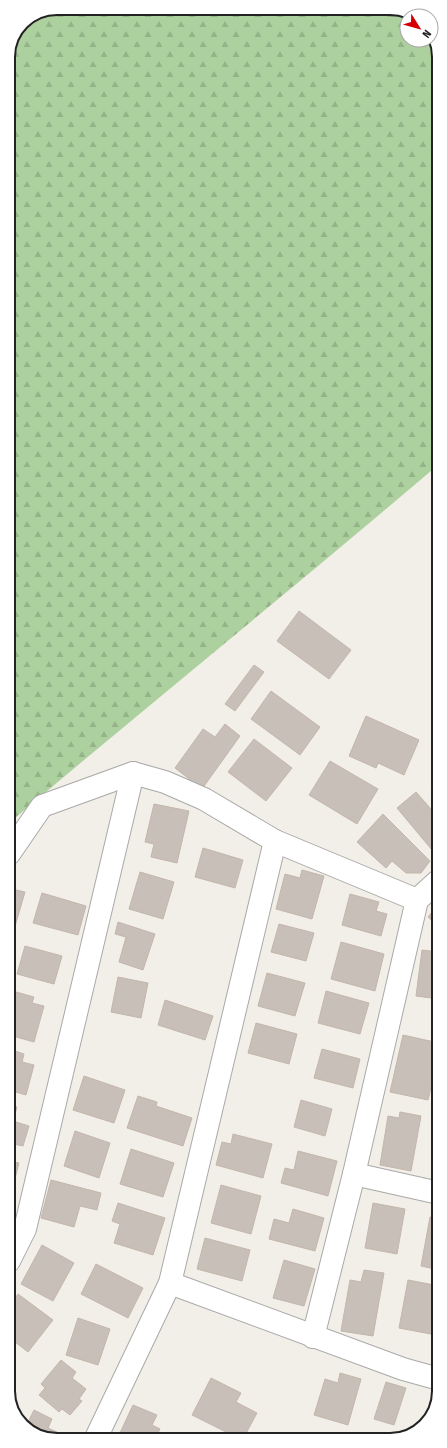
<svg xmlns="http://www.w3.org/2000/svg" width="447" height="1448" viewBox="0 0 447 1448" font-family="'Fira Sans Condensed',sans-serif">
<style>
.forest{fill:url(#forest-firs)}
.building{fill:#c7bfb8;stroke:#c4b6ab}
.lines{fill:none;stroke-linecap:round;stroke-linejoin:round}
.minor-casing{stroke:#a9a9a9;stroke-width:24}
.minor{stroke:#fff;stroke-width:22}
.rim{fill:none;stroke:#222;stroke-width:2}
</style>
<defs>
<pattern id="forest-firs" width="22" height="20" patternUnits="userSpaceOnUse"><rect width="22" height="20" fill="#add19e"/><path d="M5 1l3.5 6h-7zM16 11l3.5 6h-7z" fill="#95b388"/></pattern>
</defs>
<rect width="100%" height="100%" fill="#f2efe9"/>
<!-- forest -->
<path class="forest" d="M57,8H394L413,16H407V40H431V34L437,44L438,465C296,586 151,703 9,823L8,54L22,22Z"/>
<!-- building -->
<g class="building">
<path d="M299,611L351,650L329,679L277,641Z"/>
<path d="M254,665L264,672L235,711L225,704Z"/>
<path d="M271,691L320,727L300,755L251,719Z"/>
<path d="M366,716L419,740L404,775L378,763L376,768L349,756Z"/>
<path d="M225,724L240,736L202,789L175,768L203,729L215,737Z"/>
<path d="M254,739L292,768L266,801L228,772Z"/>
<path d="M330,761L378,789L357,824L309,795Z"/>
<path d="M438,779V793L431,785Z"/>
<path d="M416,792L438,817V844L432,850L397,808Z"/>
<path d="M154,804L189,811L177,863L151,857L154,844L145,842Z"/>
<path d="M383,814L430,861L421,873H406L392,861L386,868L357,842Z"/>
<path d="M203,848L243,860L235,888L195,877Z"/>
<path d="M302,870L324,876L312,919L276,909L285,874L300,878Z"/>
<path d="M140,872L174,882L163,919L129,909Z"/>
<path d="M12,889L25,892L9,947V892Z"/>
<path d="M42,893L86,906L78,935L33,923Z"/>
<path d="M350,894L379,902L376,911L387,914L381,936L342,925Z"/>
<path d="M438,905V926L428,917Z"/>
<path d="M118,922L155,934L143,970L119,962L126,937L115,934Z"/>
<path d="M279,924L314,933L306,961L271,952Z"/>
<path d="M341,942L384,954L375,991L331,979Z"/>
<path d="M25,946L62,956L54,984L17,974Z"/>
<path d="M422,950L438,952L439,999L416,996Z"/>
<path d="M267,973L305,983L295,1016L258,1006Z"/>
<path d="M118,977L148,983L141,1018L111,1012Z"/>
<path d="M326,991L369,1003L360,1034L318,1023Z"/>
<path d="M16,992L34,997L32,1003L44,1006L34,1042L9,1035V1014Z"/>
<path d="M165,1000L213,1016L205,1040L158,1025Z"/>
<path d="M256,1023L297,1034L289,1064L248,1053Z"/>
<path d="M403,1035L439,1043V1054L428,1100L390,1092Z"/>
<path d="M9,1049L24,1054L22,1062L34,1065L26,1095L9,1090Z"/>
<path d="M322,1049L360,1059L353,1088L314,1078Z"/>
<path d="M84,1076L125,1090L114,1123L73,1110Z"/>
<path d="M138,1096L157,1102L156,1106L192,1118L183,1146L127,1128Z"/>
<path d="M301,1100L332,1109L325,1136L294,1127Z"/>
<path d="M9,1105L17,1107L13,1121L29,1126L23,1146L9,1143Z"/>
<path d="M400,1112L421,1116L411,1171L380,1165L388,1116L399,1118Z"/>
<path d="M437,1119L439,1120V1139L433,1138Z"/>
<path d="M75,1131L110,1143L99,1178L64,1166Z"/>
<path d="M233,1134L272,1144L263,1178L216,1165L222,1142L231,1144Z"/>
<path d="M131,1149L174,1163L163,1197L120,1184Z"/>
<path d="M298,1151L337,1161L328,1196L281,1183L285,1168L294,1170Z"/>
<path d="M9,1161L19,1163L11,1194H9Z"/>
<path d="M51,1180L101,1193L97,1210L80,1206L74,1227L41,1218Z"/>
<path d="M221,1185L261,1196L251,1234L211,1223Z"/>
<path d="M118,1203L165,1218L153,1255L114,1243L120,1224L112,1221Z"/>
<path d="M373,1203L405,1209L397,1254L365,1248Z"/>
<path d="M293,1209L324,1218L315,1251L269,1239L274,1219L289,1223Z"/>
<path d="M430,1217L439,1218V1270L421,1266Z"/>
<path d="M205,1238L250,1250L242,1281L197,1269Z"/>
<path d="M42,1245L74,1263L53,1301L21,1284Z"/>
<path d="M284,1260L315,1269L304,1306L273,1298Z"/>
<path d="M96,1264L143,1288L128,1318L81,1294Z"/>
<path d="M364,1270L384,1273L373,1336L341,1331L350,1280L361,1282Z"/>
<path d="M408,1280L434,1285L432,1293L439,1294V1319L436,1335L399,1328Z"/>
<path d="M18,1294L53,1320L28,1352L10,1338V1324L14,1317L10,1314L9,1306Z"/>
<path d="M78,1318L110,1329L98,1365L66,1355Z"/>
<path d="M61,1360L76,1372L72,1378L86,1389L79,1399L82,1401L70,1415L62,1409L59,1412L39,1395L45,1388L41,1384Z"/>
<path d="M340,1373L361,1379L348,1425L314,1415L325,1379L338,1383Z"/>
<path d="M211,1378L241,1393L236,1402L257,1413L243,1439H240L192,1415Z"/>
<path d="M386,1382L406,1388L394,1425L374,1419Z"/>
<path d="M435,1393L438,1394L429,1421L425,1424Z"/>
<path d="M133,1405L157,1415L152,1425L160,1429L155,1439L124,1440L125,1438L119,1435Z"/>
<path d="M34,1410L52,1419L48,1428L59,1433L56,1440L25,1428Z"/>
</g>
<g class="lines">
<!-- minor casing -->
<g class="minor-casing">
<g id="minor">
<path d="M9,854L42,806L133,773L165,782L204,799L275,841L417,900"/>
<path d="M354,1174L439,1193"/>
<path d="M9,1261L25,1229L133,773"/>
<path d="M170,1283L403,1369L439,1379"/>
<path d="M313,1337L354,1174L417,900L438,881"/>
<path d="M95,1440L170,1283L275,841"/>
</g>
</g>
<!-- minor -->
<use href="#minor" class="minor"/>
</g>
<!-- crop -->
<path d="M0 0H447V1448H0ZM57 15H390A42 42 0 0 1 432 57V1391A42 42 0 0 1 390 1433H57A42 42 0 0 1 15 1391V57A42 42 0 0 1 57 15Z" fill="#fff" fill-rule="evenodd"/>
<path class="rim" d="M57 15H390A42 42 0 0 1 432 57V1391A42 42 0 0 1 390 1433H57A42 42 0 0 1 15 1391V57A42 42 0 0 1 57 15Z"/>
<!-- north arrow -->
<g transform="translate(419 28) rotate(127)"><circle r="19" fill="#ffffff" stroke="#a7a7a7"/>
<path d="M0-3L7 15L0 10L-7 15Z" fill="#d40000"/>
<text y="-6" font-size="11" font-weight="bold" text-anchor="middle" fill="#222222">N</text>
</g>
</svg>
